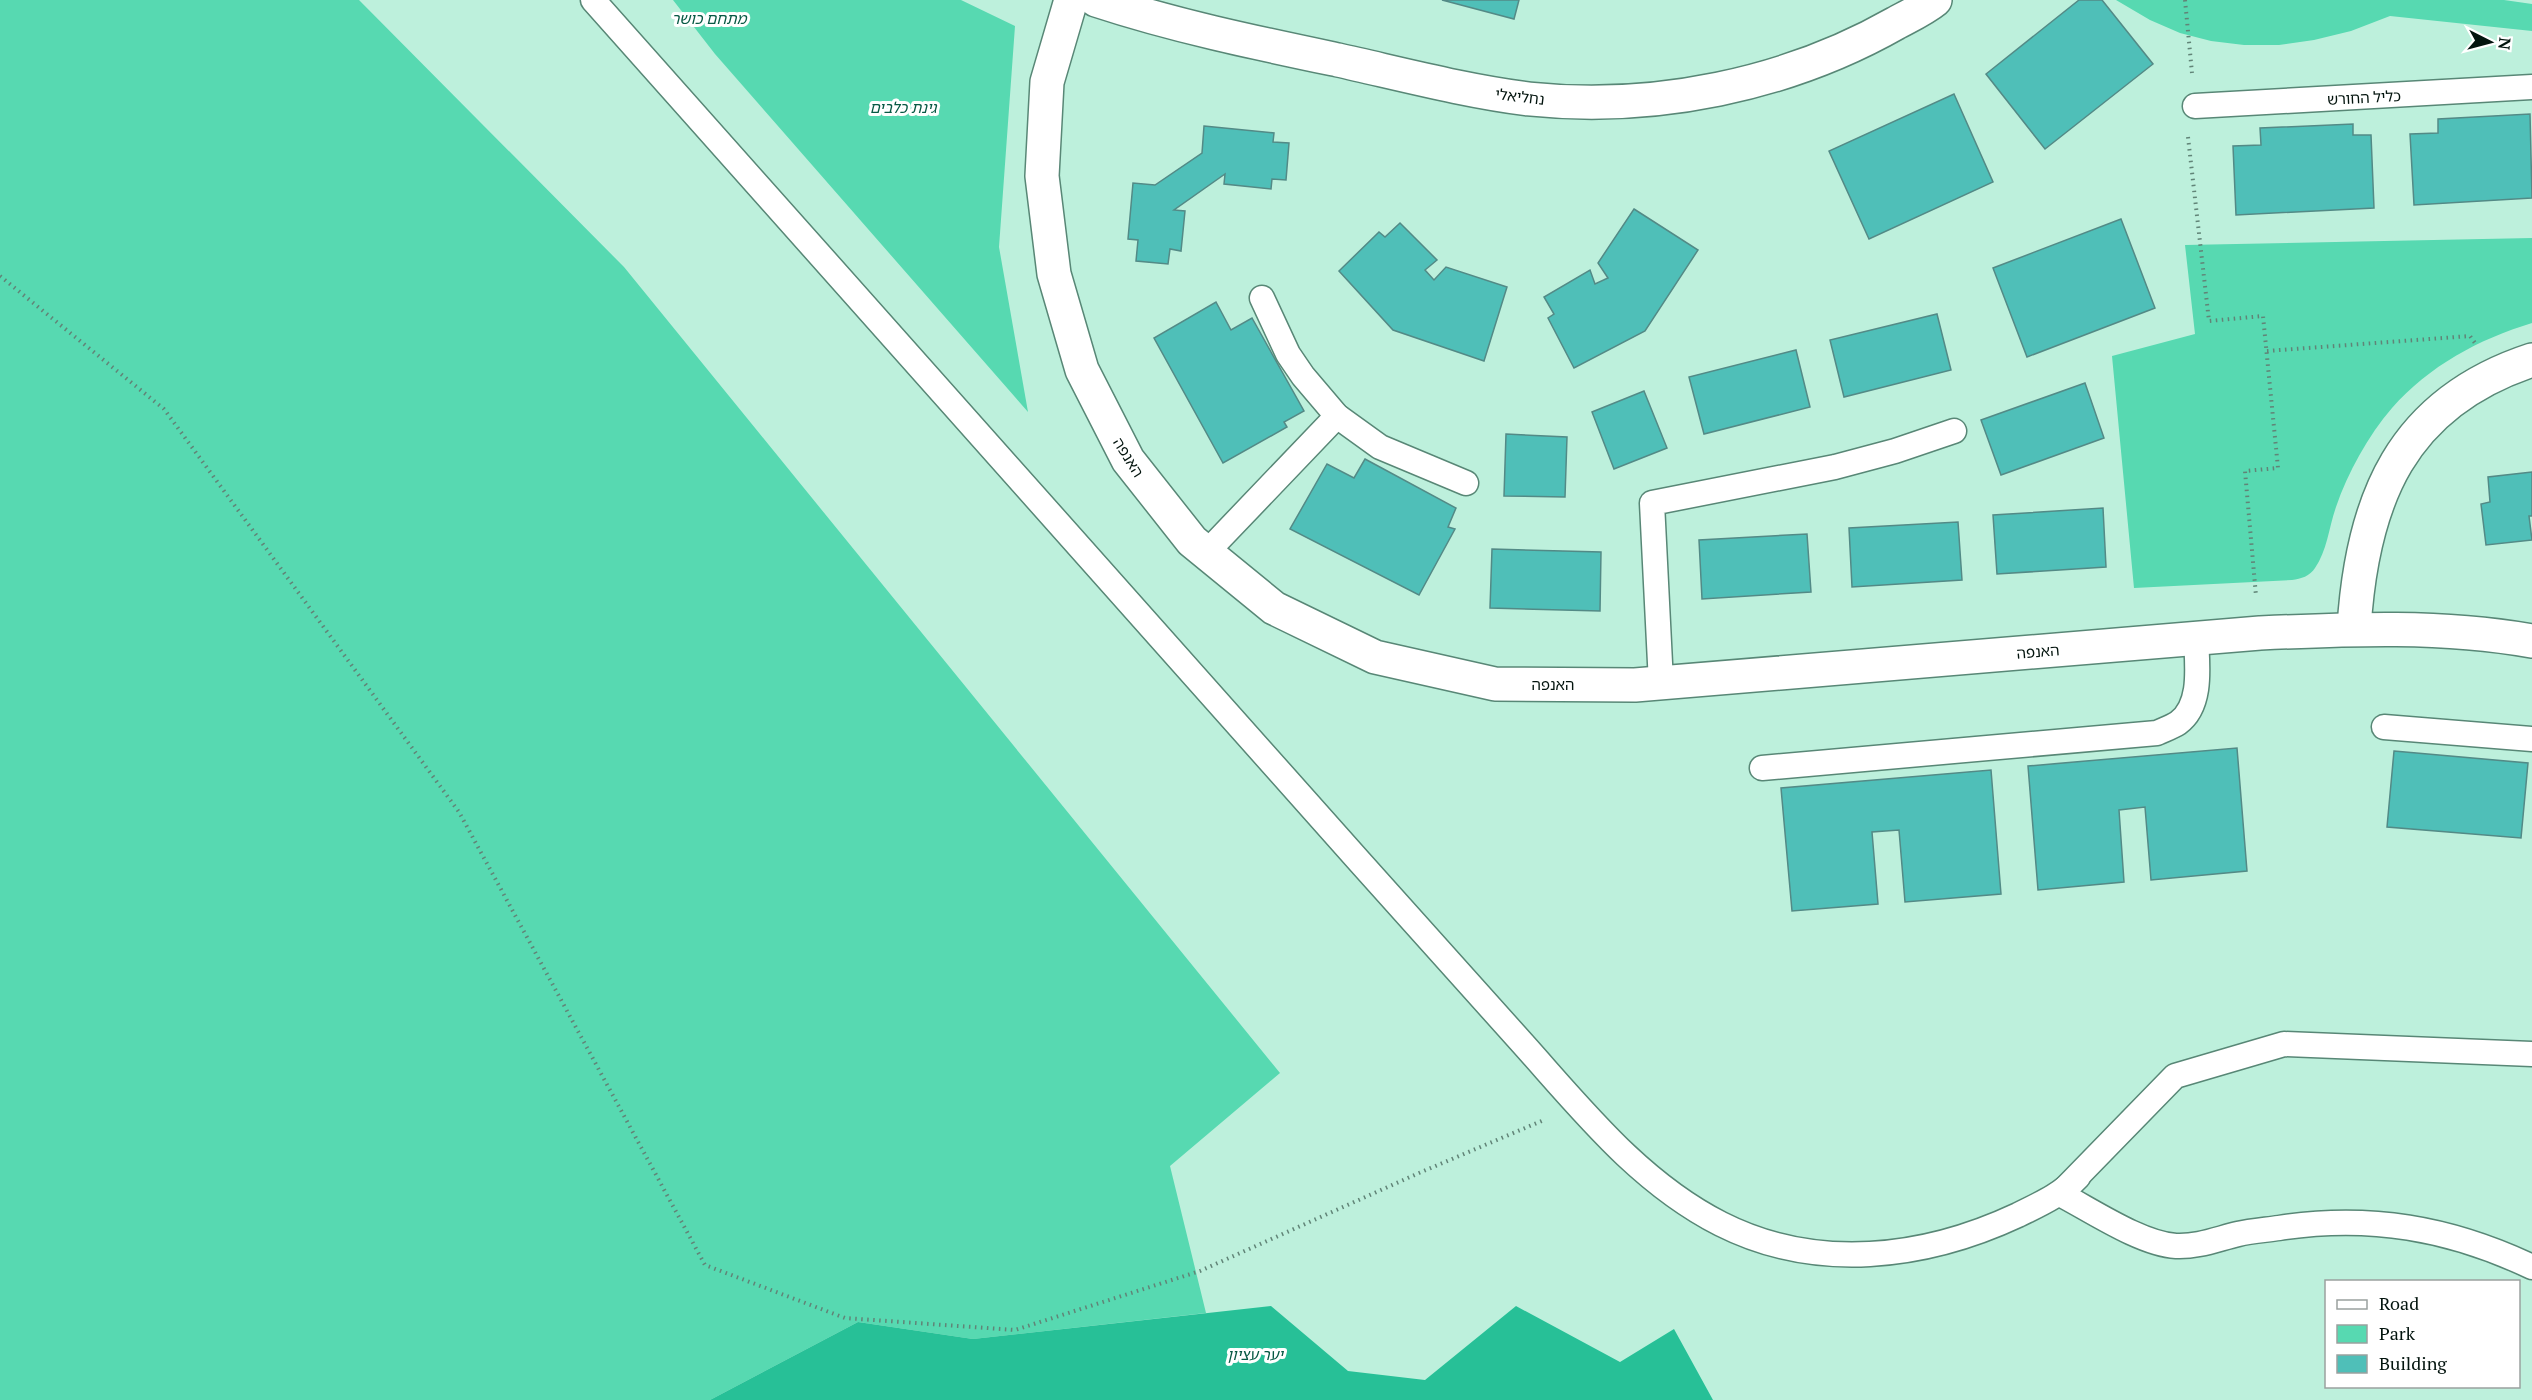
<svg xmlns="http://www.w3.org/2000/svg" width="2532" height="1400" viewBox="0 0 2532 1400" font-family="'PT Serif','Noto Sans Hebrew',serif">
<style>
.green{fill:#57d9b1}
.forest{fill:#27c097}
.building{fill:#4fbfb8;stroke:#538a86;stroke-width:1.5}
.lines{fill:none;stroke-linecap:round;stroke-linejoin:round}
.lane-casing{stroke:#588776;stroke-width:27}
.street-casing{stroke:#588776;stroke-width:36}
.path{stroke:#618477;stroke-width:4;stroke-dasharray:1.5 4.5;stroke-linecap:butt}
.lane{stroke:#fff;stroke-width:24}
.street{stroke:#fff;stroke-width:33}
.labels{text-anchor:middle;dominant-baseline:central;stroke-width:6;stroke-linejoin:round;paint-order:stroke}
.park-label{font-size:15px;font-style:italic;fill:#075944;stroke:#fff}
.street-label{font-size:15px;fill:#03140e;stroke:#fff}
</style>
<rect width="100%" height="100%" fill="#bdf0dc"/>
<!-- green -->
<g class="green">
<path d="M0,0H359L624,267L1280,1073L1170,1166L1206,1313L973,1339L858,1322L710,1400H0Z"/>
<path d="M673,0H961L1015,26L999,247L1028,412L715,54Z"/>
<path d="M2116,0H2504L2532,4V31L2390,16L2351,31L2314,40L2279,45H2244L2211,41L2180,33L2150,20Z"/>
<path d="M2532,238V323C2479,339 2429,366 2392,408C2368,436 2348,472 2336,507C2329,527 2327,551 2315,568C2310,576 2301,579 2292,580L2134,588L2112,356L2195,334L2185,245Z"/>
</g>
<!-- forest -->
<path class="forest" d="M1271,1306L1348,1371L1425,1380L1516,1306L1620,1362L1674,1329L1713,1400H710L858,1322L973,1339Z"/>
<!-- building -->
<g class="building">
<path d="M1442,0H1519L1514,19Z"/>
<path d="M2079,0H2102L2153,64L2045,149L1986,74Z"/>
<path d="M1954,94L1993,182L1869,239L1829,151Z"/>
<path d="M2530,114L2532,198L2414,205L2410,134L2438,133V119Z"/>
<path d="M2353,124V135H2371L2374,208L2236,215L2233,146L2261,145L2260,128Z"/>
<path d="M1204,126L1274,133L1273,142L1289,143L1286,180L1272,179L1271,189L1224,184L1225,174L1174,210L1185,211L1181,251L1170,249L1168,264L1136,261L1138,240L1128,239L1133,183L1155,185L1202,153Z"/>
<path d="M1634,209L1698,250L1645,331L1574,368L1548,318L1554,314L1544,297L1590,270L1595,284L1608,278L1598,263Z"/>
<path d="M2121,219L2155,308L2027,357L1993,268Z"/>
<path d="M1400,223L1437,260L1425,270L1434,280L1446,267L1507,287L1484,361L1393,330L1339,271L1379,232L1385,237Z"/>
<path d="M1216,302L1231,330L1252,318L1304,411L1284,422L1287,427L1223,463L1154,338Z"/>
<path d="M1937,314L1951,370L1844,397L1830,340Z"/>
<path d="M1796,350L1810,407L1704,434L1689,377Z"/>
<path d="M2085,383L2104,438L2001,475L1981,420Z"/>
<path d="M1644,391L1667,448L1614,469L1592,412Z"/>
<path d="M1506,434L1567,437L1565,497L1504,496Z"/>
<path d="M1365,459L1456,508L1448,527L1455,529L1419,595L1290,529L1327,464L1354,478Z"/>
<path d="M2532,472V516H2529L2532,540L2486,545L2481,504L2490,502L2488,477Z"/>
<path d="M2103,508L2106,567L1997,574L1993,515Z"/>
<path d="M1958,522L1962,580L1852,587L1849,528Z"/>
<path d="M1807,534L1811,592L1702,599L1699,540Z"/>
<path d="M1492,549L1601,552L1600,611L1490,608Z"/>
<path d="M2237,748L2247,871L2151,880L2145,807L2119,810L2124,882L2038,890L2028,766Z"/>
<path d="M2394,751L2528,763L2521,838L2387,827Z"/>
<path d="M1991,770L2001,894L1905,902L1899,830L1872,832L1878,904L1792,911L1781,788Z"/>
</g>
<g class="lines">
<!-- lane casing -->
<g class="lane-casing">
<g id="lane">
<path d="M593,0C850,286 1103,575 1359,861C1414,923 1469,984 1524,1045C1583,1111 1640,1183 1721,1224C1816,1272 1924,1259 2018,1215C2040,1204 2061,1195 2078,1177"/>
<path d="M2195,106L2532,87"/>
<path d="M1262,298L1288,354L1303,376L1337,416L1380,447L1466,483"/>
<path d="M1206,553L1337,416"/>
<path d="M1661,683L1652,503L1835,467L1895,451L1954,431"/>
<path d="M2384,727L2532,739"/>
<path d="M1762,768L2157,733C2163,730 2172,727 2178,723C2203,705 2197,664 2196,638"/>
<path d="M2532,1054L2284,1044L2175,1076L2060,1194C2091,1210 2141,1244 2176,1246C2198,1247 2217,1239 2238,1234C2251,1231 2265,1230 2279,1228C2369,1214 2450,1228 2532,1267"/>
</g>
</g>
<!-- street casing -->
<g class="street-casing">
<g id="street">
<path d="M1071,0L1047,82L1042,176L1054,274L1082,370L1128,460L1192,541L1274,608L1375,657L1495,684L1635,685L2260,633C2351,629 2442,625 2532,641"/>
<path d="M1096,0C1175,26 1257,43 1338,60C1401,74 1465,91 1529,99C1654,112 1787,85 1896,23C1909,16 1924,9 1935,0"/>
<path d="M2354,628C2362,500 2401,403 2532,360"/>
</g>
</g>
<!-- path -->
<g class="path">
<path d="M2185,0L2192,73"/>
<path d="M2188,137L2209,321L2263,316L2278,468L2245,471L2256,596"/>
<path d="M0,276L164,409L459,812L705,1265L845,1318L1015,1330L1200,1271L1419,1173L1544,1120"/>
<path d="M2267,351L2470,336L2475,343"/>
</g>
<!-- lane -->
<use href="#lane" class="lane"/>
<!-- street -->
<use href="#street" class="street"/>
</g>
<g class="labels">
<!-- park labels -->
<g class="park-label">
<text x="709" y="18">מתחם כושר</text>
<text x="903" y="107">גינת כלבים</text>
<text x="1255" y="1354">יער עציון</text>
</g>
<!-- street labels -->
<g class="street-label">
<text transform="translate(1520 96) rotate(7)">נחליאלי</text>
<text transform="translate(2364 97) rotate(-3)">כליל החורש</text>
<text transform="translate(1129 457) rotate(58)">האנפה</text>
<text transform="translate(2038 651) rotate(-5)">האנפה</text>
<text x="1553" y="684">האנפה</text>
</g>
</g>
<!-- legend -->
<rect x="2325" y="1280" width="195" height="108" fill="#ffffff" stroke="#9aa19f" stroke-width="1.5"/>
<rect x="2337" y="1300" width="30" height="9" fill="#ffffff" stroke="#9aa19f" stroke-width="1.5"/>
<text x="2379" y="1310" font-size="18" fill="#03140e">Road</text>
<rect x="2337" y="1325" width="30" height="18" fill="#57d9b1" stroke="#9aa19f" stroke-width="1.5"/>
<text x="2379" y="1340" font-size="18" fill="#03140e">Park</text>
<rect x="2337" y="1355" width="30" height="18" fill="#4fbfb8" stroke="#9aa19f" stroke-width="1.5"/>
<text x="2379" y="1370" font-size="18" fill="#03140e">Building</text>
<!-- north arrow -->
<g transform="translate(2490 42) rotate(96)" stroke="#ffffff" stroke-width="4.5" paint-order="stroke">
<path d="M0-4.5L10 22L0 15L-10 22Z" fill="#03140e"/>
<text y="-9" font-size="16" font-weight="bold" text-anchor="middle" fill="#03140e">N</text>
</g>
</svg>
